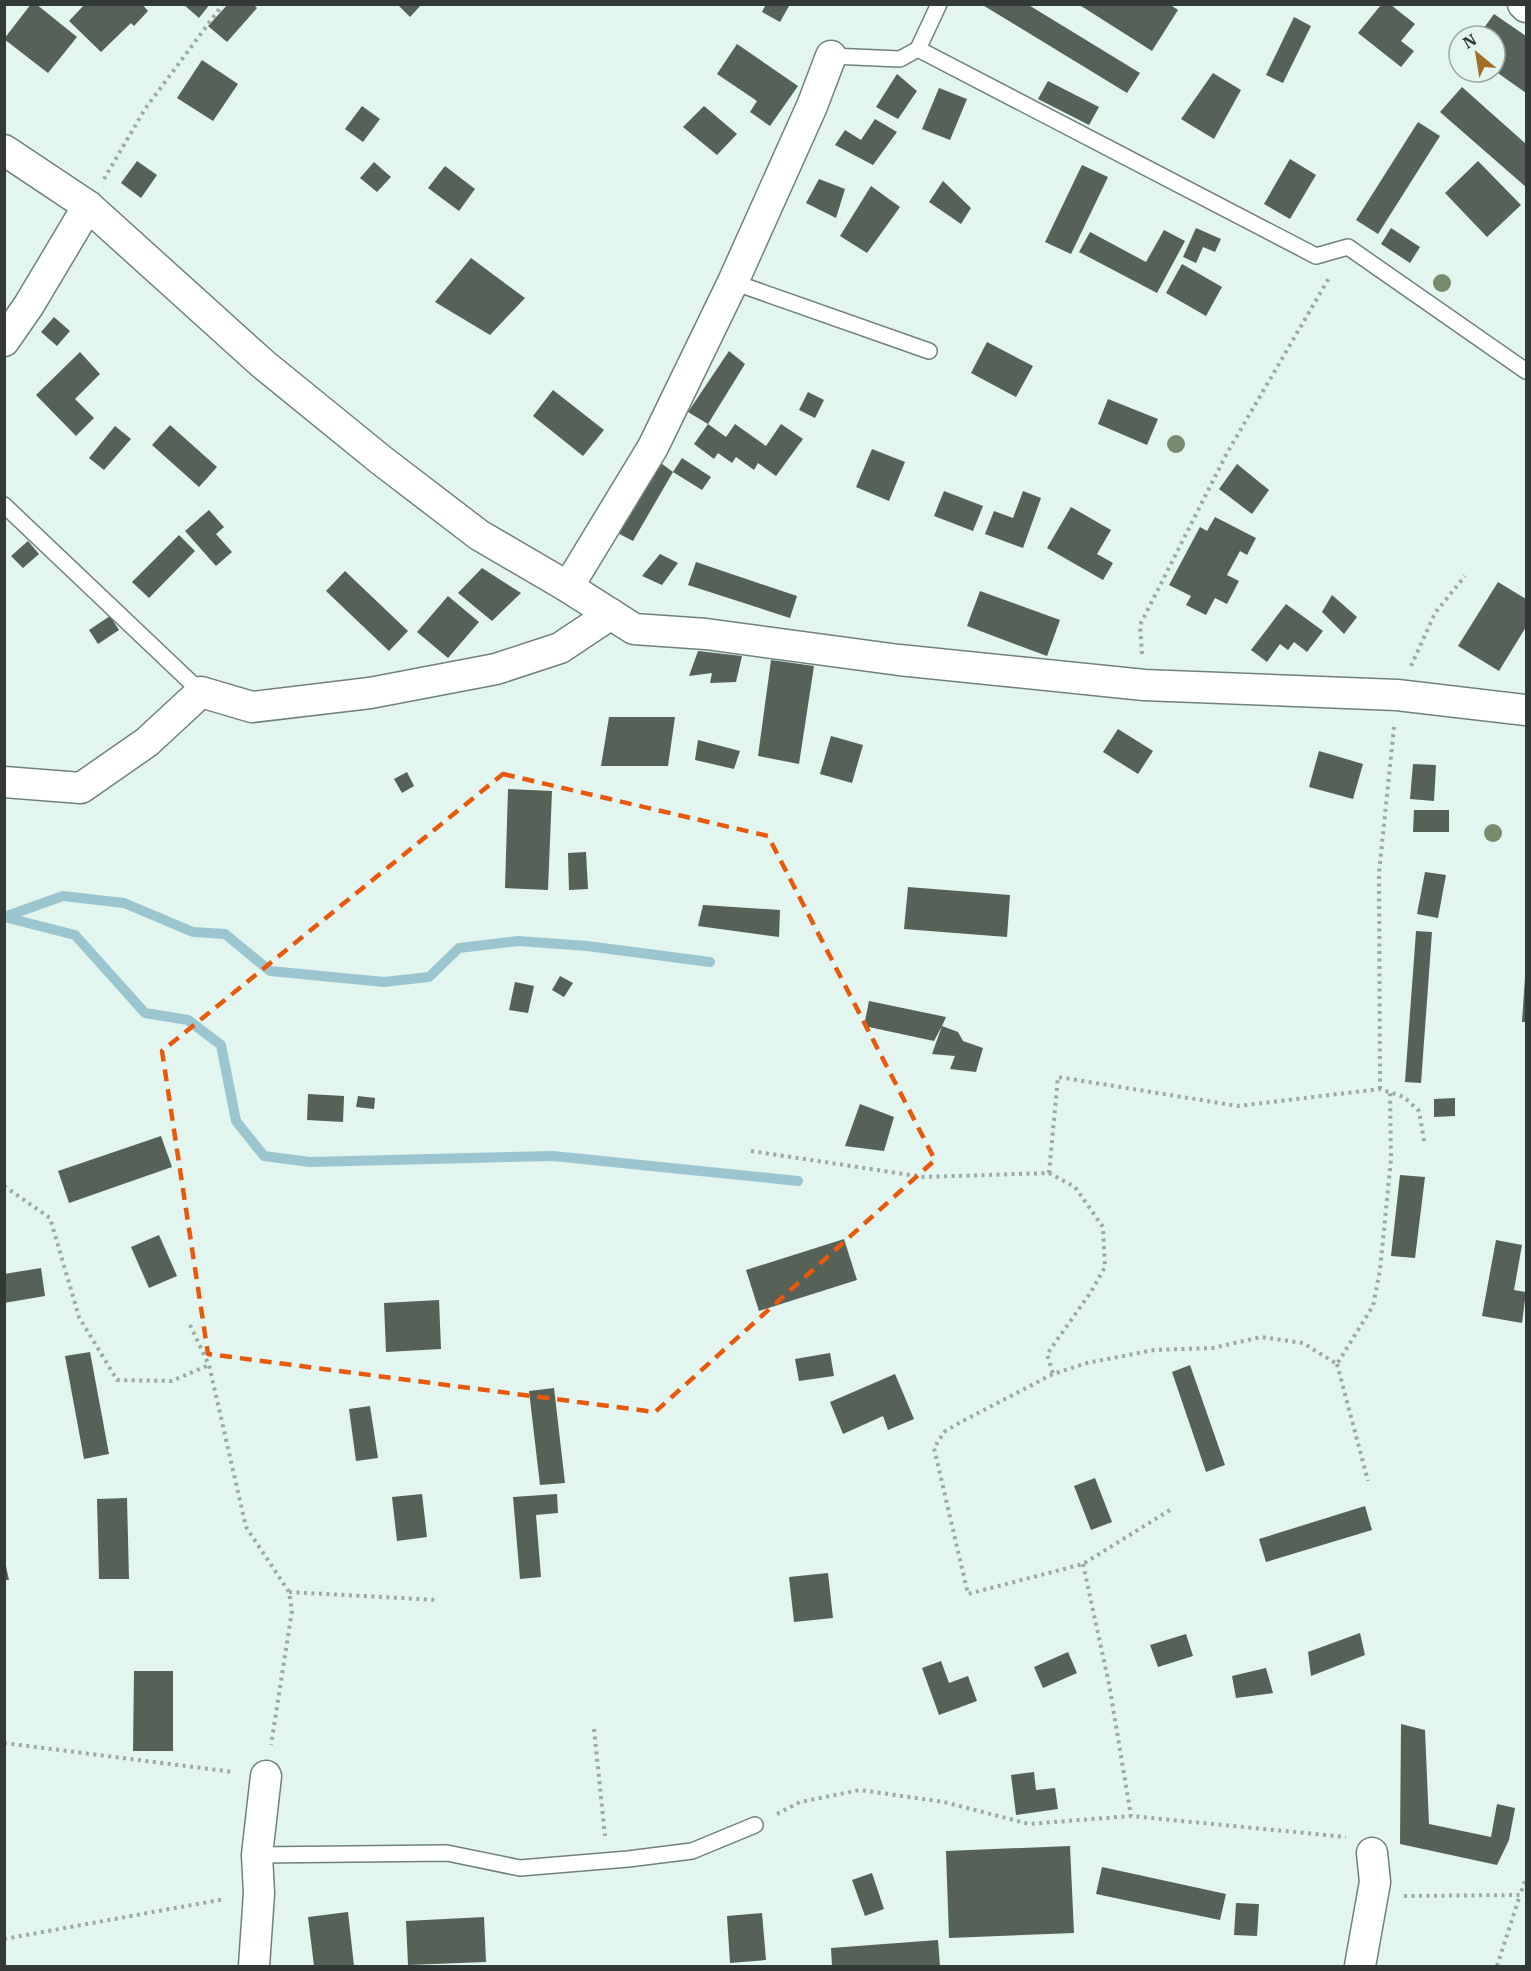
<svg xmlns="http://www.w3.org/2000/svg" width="1531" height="1971" viewBox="0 0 1531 1971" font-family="'IBM Plex Serif',serif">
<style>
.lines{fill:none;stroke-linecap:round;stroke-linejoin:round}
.stream{stroke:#9bc6d0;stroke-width:10}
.building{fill:#566258}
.lane-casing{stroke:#70817b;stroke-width:18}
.street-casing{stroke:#70817b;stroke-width:33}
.path{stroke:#9caaa5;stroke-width:4;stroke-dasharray:3 4.5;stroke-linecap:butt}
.lane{stroke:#fff;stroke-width:15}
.street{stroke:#fff;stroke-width:30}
.tree{fill:#778c6e}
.marked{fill:none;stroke:#e8590c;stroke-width:4.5;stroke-dasharray:12 8;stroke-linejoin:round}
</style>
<rect width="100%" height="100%" fill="#e2f5ee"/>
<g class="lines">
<!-- stream -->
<g class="stream">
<path d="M4,917L75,935L145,1013L188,1020L221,1045L236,1121L264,1156L310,1162L553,1156L798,1181"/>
<path d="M4,917L63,896L124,903L193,932L225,934L270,971L384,982L429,977L459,948L518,941L587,946L710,962"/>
</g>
</g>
<!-- building -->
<g class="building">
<path d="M31,4H36L77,37L48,73L4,39Z"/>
<path d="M85,4H142L148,11L134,26L131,23L101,52L69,21Z"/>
<path d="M183,4H210L199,18Z"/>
<path d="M228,4H253L257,8L227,42L208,26Z"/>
<path d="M397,4H422L410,17Z"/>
<path d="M766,4H786L789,6L780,22L762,12Z"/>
<path d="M981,4H1027L1140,73L1127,93Z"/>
<path d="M1078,4H1169L1178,10L1152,51Z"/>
<path d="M1381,5H1391L1415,24L1401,41L1414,51L1401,67L1358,33Z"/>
<path d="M1494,14L1526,36V93L1495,71V36H1478Z"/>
<path d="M1294,17L1311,26L1283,83L1266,75Z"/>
<path d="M737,44L798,86L770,126L750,112L757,101L717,74Z"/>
<path d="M202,60L238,84L213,121L177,98Z"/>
<path d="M1213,73L1241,90L1214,139L1181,119Z"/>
<path d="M897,74L917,91L898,119L876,107Z"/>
<path d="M1048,81L1099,107L1089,125L1038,99Z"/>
<path d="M1462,87L1526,144V187L1440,112Z"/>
<path d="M939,88L967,99L950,140L922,129Z"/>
<path d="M362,106L380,119L363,142L345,129Z"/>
<path d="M704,106L737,134L717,155L683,127Z"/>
<path d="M875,119L897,132L873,165L835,145L845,130L861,140Z"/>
<path d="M1418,122L1440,136L1378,234L1356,220Z"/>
<path d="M1290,159L1316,175L1290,219L1264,204Z"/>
<path d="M137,161L157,175L141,198L121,183Z"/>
<path d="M1478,161L1521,205L1487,237L1445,193Z"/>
<path d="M374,162L391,177L377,192L360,178Z"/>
<path d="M1082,165L1108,177L1071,254L1045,242Z"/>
<path d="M445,166L475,189L459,211L428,188Z"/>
<path d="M819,179L845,189L836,218L806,203Z"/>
<path d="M943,181L971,208L961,224L929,202Z"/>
<path d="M871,186L900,207L867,253L840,236Z"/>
<path d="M1196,228L1221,239L1215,252L1203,247L1196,263L1183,257Z"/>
<path d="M1391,228L1420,247L1410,263L1381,244Z"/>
<path d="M1164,230L1185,241L1157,293L1079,252L1090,232L1146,262Z"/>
<path d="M471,258L525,298L490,335L435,302Z"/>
<path d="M1182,264L1222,287L1206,316L1166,293Z"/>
<path d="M54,317L70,331L57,346L41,332Z"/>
<path d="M987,342L1033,366L1016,397L971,373Z"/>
<path d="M729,351L745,364L708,424L688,412Z"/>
<path d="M80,352L100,374L75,399L94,418L76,436L36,395Z"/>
<path d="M553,390L604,430L583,456L533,416Z"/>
<path d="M808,392L824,400L815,418L799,410Z"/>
<path d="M1108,399L1158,419L1147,445L1098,424Z"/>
<path d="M708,424L726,437L735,424L766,446L781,424L803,439L776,476L758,463L754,470L736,457L732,463L718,453L714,459L694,444Z"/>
<path d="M170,425L217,467L199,487L152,445Z"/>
<path d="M115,426L131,439L104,470L89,458Z"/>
<path d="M872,449L905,462L889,501L856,487Z"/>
<path d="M654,458L673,472L633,541L612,530Z"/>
<path d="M682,458L711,477L702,490L673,472Z"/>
<path d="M1237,464L1269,490L1252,514L1219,489Z"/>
<path d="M944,491L983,506L973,531L934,516Z"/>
<path d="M1023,491L1041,498L1023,548L985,534L994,511L1013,518Z"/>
<path d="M1071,507L1111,530L1097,554L1113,563L1103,580L1047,548Z"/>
<path d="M209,510L224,527L216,534L232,552L216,566L185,531Z"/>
<path d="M1215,517L1256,538L1247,555L1240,551L1227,575L1239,581L1227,604L1215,598L1206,615L1186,605L1191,596L1169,585L1200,527L1207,531Z"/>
<path d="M179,535L195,551L149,598L132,582Z"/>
<path d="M28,541L39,554L23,568L11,556Z"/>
<path d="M660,554L678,563L662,585L642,576Z"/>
<path d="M696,562L797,596L790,618L688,585Z"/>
<path d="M482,568L521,593L492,621L458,593Z"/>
<path d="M345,571L408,631L389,651L326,591Z"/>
<path d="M1498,582L1526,599V627L1499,671L1458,646Z"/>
<path d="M980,591L1060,620L1047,656L967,626Z"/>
<path d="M1332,595L1357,617L1344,634L1322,612Z"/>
<path d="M448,596L479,622L448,658L417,632Z"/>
<path d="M1286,604L1323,631L1307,652L1294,642L1288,650L1280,644L1267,662L1251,650Z"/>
<path d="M110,616L119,630L98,644L89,630Z"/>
<path d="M698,651L742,656L736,682L710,683L712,673L689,676Z"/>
<path d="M771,660L814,666L799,764L758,756Z"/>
<path d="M609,717H675L668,766H601Z"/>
<path d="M1118,729L1153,751L1138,774L1103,752Z"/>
<path d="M831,736L863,745L852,783L820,774Z"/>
<path d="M698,740L740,751L734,769L695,760Z"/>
<path d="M1319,751L1363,764L1353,799L1309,787Z"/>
<path d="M1413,764L1436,765L1434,801L1410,799Z"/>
<path d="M407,772L414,786L402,793L394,779Z"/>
<path d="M508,789L552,791L548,890L505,888Z"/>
<path d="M1414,810H1449V832H1413Z"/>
<path d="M586,852L588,889L569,890L568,853Z"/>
<path d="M1425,872L1446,875L1438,918L1417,914Z"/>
<path d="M908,887L1010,895L1007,937L904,929Z"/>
<path d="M703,905L780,910L779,937L698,926Z"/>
<path d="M1416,931L1432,932L1421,1083L1405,1082Z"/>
<path d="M560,976L573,983L564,997L552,990Z"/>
<path d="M1525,977L1526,1022H1522Z"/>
<path d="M515,982L534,986L528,1013L509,1010Z"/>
<path d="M869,1001L946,1017L942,1026L958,1032L963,1041L983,1048L976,1072L950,1069L955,1056L932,1054L942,1026L934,1041L864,1026Z"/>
<path d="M308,1094L344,1096L343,1122L307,1120Z"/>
<path d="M358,1096L375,1098L374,1109L356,1107Z"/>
<path d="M1455,1098V1116L1434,1117V1099Z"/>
<path d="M860,1104L894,1117L884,1151L845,1146Z"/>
<path d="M161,1136L172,1167L69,1203L58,1171Z"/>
<path d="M1400,1175L1425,1177L1415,1258L1391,1256Z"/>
<path d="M159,1235L177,1276L149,1288L131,1247Z"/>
<path d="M844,1239L857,1280L759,1311L746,1270Z"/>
<path d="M1496,1240L1522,1245L1514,1290L1526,1292L1522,1323L1482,1316Z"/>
<path d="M41,1268L45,1296L4,1303V1274Z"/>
<path d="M439,1300L441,1349L386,1352L384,1303Z"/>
<path d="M90,1352L109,1454L84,1459L65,1356Z"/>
<path d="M830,1353L834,1376L799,1381L795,1359Z"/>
<path d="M1190,1365L1225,1465L1206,1472L1172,1372Z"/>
<path d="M895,1374L914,1419L888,1430L883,1416L843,1434L830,1402Z"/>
<path d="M554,1388L565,1483L540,1485L529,1391Z"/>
<path d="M370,1406L378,1458L356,1461L349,1409Z"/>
<path d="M1095,1478L1112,1522L1091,1530L1074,1486Z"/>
<path d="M422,1494L427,1537L397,1541L392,1497Z"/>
<path d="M557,1494L558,1513L536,1515L541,1577L520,1579L513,1497Z"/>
<path d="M127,1498L129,1579H99L97,1499Z"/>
<path d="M1365,1506L1372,1530L1266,1562L1259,1539Z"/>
<path d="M4,1557L9,1580H4Z"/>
<path d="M828,1573L833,1618L794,1622L789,1577Z"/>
<path d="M1360,1633L1365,1655L1311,1676L1308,1652Z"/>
<path d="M1186,1634L1193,1656L1158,1667L1150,1645Z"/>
<path d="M1068,1652L1077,1673L1043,1688L1034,1667Z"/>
<path d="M941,1661L949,1683L968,1676L977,1701L939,1715L922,1668Z"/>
<path d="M1266,1668L1273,1693L1236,1698L1232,1676Z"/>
<path d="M134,1671H173V1751H133Z"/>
<path d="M1401,1724L1425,1730L1429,1824L1491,1837L1497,1804L1515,1808L1509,1840L1497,1865L1400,1844Z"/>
<path d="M1034,1772L1036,1790L1055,1788L1058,1809L1016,1815L1011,1775Z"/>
<path d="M1070,1846L1074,1933L949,1938L946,1851Z"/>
<path d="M1102,1867L1226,1894L1220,1920L1096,1894Z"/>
<path d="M872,1873L884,1909L865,1916L852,1880Z"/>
<path d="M1236,1903L1259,1904L1257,1936L1234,1935Z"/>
<path d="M348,1912L354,1966H314L308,1917Z"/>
<path d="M762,1913L766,1960L730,1963L727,1916Z"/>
<path d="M484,1917L486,1962L408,1965L406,1921Z"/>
<path d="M938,1940L940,1966H832L831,1948Z"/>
</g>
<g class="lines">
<!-- lane casing -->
<g class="lane-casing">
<g id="lane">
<path d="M918,49L939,4"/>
<path d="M831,56L900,59L918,49L1316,256L1348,247L1526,371"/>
<path d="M733,282L929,351"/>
<path d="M4,505L201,692"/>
<path d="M257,1855L447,1853L520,1868L628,1859L692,1851L755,1825"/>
</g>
</g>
<!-- street casing -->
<g class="street-casing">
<g id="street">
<path d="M1523,4L1526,7"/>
<path d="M4,150L88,206L263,364L381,460L479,535L568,587L634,629L706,634L899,660L1144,685L1397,695L1526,710"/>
<path d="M4,341L29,305L88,206"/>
<path d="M568,587L653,447L733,282L812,106L831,56"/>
<path d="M4,782L81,788L147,742L201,692L252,707L370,693L496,669L560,648L611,614"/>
<path d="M254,1966L259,1893L257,1855L266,1776"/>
<path d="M1360,1966L1375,1882L1372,1853"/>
</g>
</g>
<!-- path -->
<g class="path">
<path d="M104,179L145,109L223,4"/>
<path d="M1142,654L1140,625L1227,453L1329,278"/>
<path d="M1411,666L1435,613L1465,576"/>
<path d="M1380,1089L1379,873L1394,727"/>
<path d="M751,1151L924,1177L1049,1173L1075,1187L1103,1227L1105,1267L1091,1292L1047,1354L1053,1374"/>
<path d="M1049,1173L1058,1077L1238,1106L1380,1089L1404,1097L1419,1111L1424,1141"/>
<path d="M4,1186L50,1218L79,1317L117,1380L172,1381L209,1365"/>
<path d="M190,1325L209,1365L246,1527L289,1592L292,1611L271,1745"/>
<path d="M1337,1364L1368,1481"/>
<path d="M1170,1510L1083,1564L968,1594L934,1448L944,1432L959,1423L1053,1374L1087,1363L1154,1350L1213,1348L1261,1337L1303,1343L1337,1364L1373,1306L1380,1270L1391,1159L1390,1092"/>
<path d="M1083,1564L1109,1684L1131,1816"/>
<path d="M289,1592L437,1600"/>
<path d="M594,1729L605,1836"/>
<path d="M4,1743L233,1772"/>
<path d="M777,1814L800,1802L860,1790L944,1802L1029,1824L1131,1816L1346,1837"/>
<path d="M1404,1896L1520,1895L1526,1878"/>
<path d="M4,1939L225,1899"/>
<path d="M1497,1966L1520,1895"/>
</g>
<!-- lane -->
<use href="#lane" class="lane"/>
<!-- street -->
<use href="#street" class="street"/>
</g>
<!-- trees -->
<g class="tree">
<circle cx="1442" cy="283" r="9"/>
<circle cx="1176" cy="444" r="9"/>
<circle cx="1493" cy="833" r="9"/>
</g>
<!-- marked area -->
<path class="marked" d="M503,774L768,836L935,1160L655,1412L208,1354L162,1051Z"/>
<!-- border -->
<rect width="1531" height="1971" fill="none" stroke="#323937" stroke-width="12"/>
<!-- north arrow -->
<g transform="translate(1477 54) rotate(330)"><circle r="28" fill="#e2f5ee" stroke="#9caaa5" stroke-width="1.5"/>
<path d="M0-4.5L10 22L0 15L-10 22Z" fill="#a36e27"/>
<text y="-9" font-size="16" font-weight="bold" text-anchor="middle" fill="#323937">N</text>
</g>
</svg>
